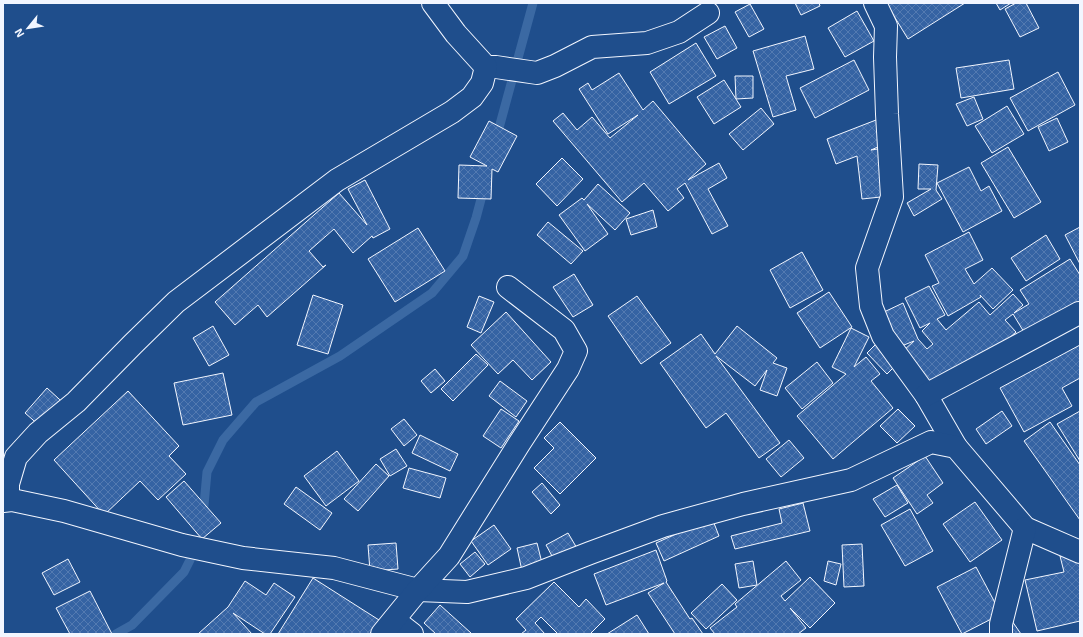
<svg xmlns="http://www.w3.org/2000/svg" width="1083" height="637" viewBox="0 0 1083 637" font-family="'Exo 2',sans-serif">
<style>
.lines{fill:none;stroke-linecap:round;stroke-linejoin:round}
.stream{stroke:#3b69a3;stroke-width:9}
.building{fill:url(#building-cross-hatch);stroke:#f2f6ff}
.minor-casing{stroke:#f2f6ff;stroke-width:24}
.minor{stroke:#1f4e8c;stroke-width:22}
</style>
<defs>
<pattern id="building-cross-hatch" width="8" height="8" patternUnits="userSpaceOnUse"><rect width="8" height="8" fill="#3563a3"/><path d="M0 0l8 8M0 8l8-8" fill="none" stroke="#537ab1"/></pattern>
</defs>
<rect width="100%" height="100%" fill="#1f4e8c"/>
<g class="lines">
<!-- stream -->
<g class="stream">
<path d="M496,139L533,3"/>
<path d="M203,516L207,472L223,440L256,402L340,356L432,293L463,256L476,218L484,188"/>
<path d="M116,634L132,625L184,572L196,548"/>
</g>
</g>
<!-- building -->
<g class="building">
<path d="M795,3H819L820,6L801,15Z"/>
<path d="M886,3H965L908,39Z"/>
<path d="M996,3H1011L1000,10Z"/>
<path d="M1016,3H1026L1039,28L1020,37L1005,9Z"/>
<path d="M750,4L764,29L749,37L735,12Z"/>
<path d="M857,11L874,41L845,57L828,28Z"/>
<path d="M725,26L737,48L717,59L704,37Z"/>
<path d="M805,36L814,69L786,76L796,110L773,117L753,51Z"/>
<path d="M696,43L716,76L669,104L650,72Z"/>
<path d="M854,60L869,90L815,118L800,88Z"/>
<path d="M1009,60L1014,89L961,98L956,68Z"/>
<path d="M1058,72L1075,105L1028,131L1010,98Z"/>
<path d="M619,73L643,110L653,101L706,164L688,180L719,163L727,178L708,189L728,226L712,234L685,183L677,189L684,198L668,211L644,183L622,202L553,121L563,113L577,130L592,117L610,138L638,115L608,134L579,89L588,83L592,90Z"/>
<path d="M735,76H753V98L736,99Z"/>
<path d="M724,80L741,107L714,124L697,97Z"/>
<path d="M974,97L983,119L967,126L956,104Z"/>
<path d="M1007,106L1024,134L992,153L975,126Z"/>
<path d="M761,108L774,124L743,150L729,134Z"/>
<path d="M1057,118L1068,142L1049,151L1038,127Z"/>
<path d="M876,120L885,144L871,150L884,148L890,196L862,199L857,156L836,164L827,139Z"/>
<path d="M489,121L517,136L498,172L492,169L491,199L458,198L459,165L487,166L470,157Z"/>
<path d="M1008,147L1041,202L1014,218L981,163Z"/>
<path d="M562,158L583,179L557,206L536,184Z"/>
<path d="M919,164L938,165L936,190L942,199L914,216L907,203L931,189H918Z"/>
<path d="M969,167L981,191L989,186L1002,211L963,232L937,183Z"/>
<path d="M365,180L390,229L373,238L372,236L353,253L334,229L309,251L323,267L326,265L267,317L258,305L235,325L215,302L339,193L367,225L348,189Z"/>
<path d="M598,184L630,213L615,230L587,204L608,234L585,251L559,215L582,198L584,200Z"/>
<path d="M653,210L657,227L631,235L626,219Z"/>
<path d="M548,222L583,251L571,264L537,235Z"/>
<path d="M1080,227V264L1065,235Z"/>
<path d="M418,228L445,271L395,302L368,259Z"/>
<path d="M969,232L983,260L965,269L974,284L992,268L1013,290L993,309L980,295L981,297L948,316L932,286L939,283L925,255Z"/>
<path d="M1046,235L1060,259L1026,281L1011,258Z"/>
<path d="M802,252L823,290L790,308L770,270Z"/>
<path d="M1070,259L1080,275V318L1030,342L1013,314L1005,320L1016,332L943,397L903,351L914,341L899,347L884,312L903,303L918,339L927,349L933,344L922,331L930,323L920,328L905,298L929,286L945,315L937,319L946,330L979,302L990,315L1013,294L1023,305L1014,313L1029,304L1020,290Z"/>
<path d="M574,274L593,305L573,317L553,287Z"/>
<path d="M829,292L852,327L820,348L797,313Z"/>
<path d="M313,295L343,305L328,354L297,345Z"/>
<path d="M479,296L494,302L481,333L467,327Z"/>
<path d="M637,296L671,343L641,364L608,316Z"/>
<path d="M506,312L551,362L532,380L513,360L498,374L471,345Z"/>
<path d="M213,326L229,355L209,366L193,338Z"/>
<path d="M737,326L777,358L773,363L787,368L777,396L760,390L767,370L755,386L716,356L780,443L759,458L726,413L706,428L660,363L701,334L715,354Z"/>
<path d="M851,328L869,337L854,367L866,357L880,374L871,381L893,408L833,459L797,416L846,374L832,367Z"/>
<path d="M876,344L897,364L887,374L867,353Z"/>
<path d="M1080,345V378L1062,388L1072,406L1024,432L1000,388Z"/>
<path d="M476,354L488,365L453,401L441,389Z"/>
<path d="M817,362L833,383L802,409L785,388Z"/>
<path d="M435,369L445,381L431,393L421,381Z"/>
<path d="M223,373L232,415L183,425L174,383Z"/>
<path d="M500,381L527,401L516,417L489,396Z"/>
<path d="M47,388L70,409L48,433L25,413Z"/>
<path d="M128,391L179,446L169,456L186,474L158,500L140,481L104,515L54,460Z"/>
<path d="M501,409L519,421L501,448L483,436Z"/>
<path d="M898,409L915,426L897,443L880,426Z"/>
<path d="M1002,411L1012,426L986,444L976,429Z"/>
<path d="M1080,411V461L1057,424Z"/>
<path d="M404,419L417,435L404,446L391,429Z"/>
<path d="M560,422L596,458L560,494L534,468L554,448L544,438Z"/>
<path d="M1050,422L1080,465V520L1024,441Z"/>
<path d="M420,435L458,454L450,471L412,453Z"/>
<path d="M789,440L804,458L781,477L766,459Z"/>
<path d="M396,449L407,466L390,476L380,459Z"/>
<path d="M337,451L359,481L326,506L304,476Z"/>
<path d="M925,456L943,483L927,495L933,503L917,514L893,478Z"/>
<path d="M376,464L389,476L358,511L344,499Z"/>
<path d="M409,468L446,478L440,498L403,488Z"/>
<path d="M184,481L221,523L202,539L166,497Z"/>
<path d="M542,483L560,505L551,514L532,492Z"/>
<path d="M897,485L908,503L885,517L873,499Z"/>
<path d="M296,487L332,513L320,530L284,504Z"/>
<path d="M975,502L1002,540L970,562L943,524Z"/>
<path d="M803,503L810,531L735,549L731,536L782,523L779,509Z"/>
<path d="M910,509L933,551L905,566L881,525Z"/>
<path d="M712,518L719,536L664,561L656,543Z"/>
<path d="M494,525L511,549L488,565L471,541Z"/>
<path d="M568,533L581,555L558,567L546,545Z"/>
<path d="M396,543L398,569L370,571L368,545Z"/>
<path d="M537,543L545,575L524,580L517,548Z"/>
<path d="M862,544L864,586L844,587L842,545Z"/>
<path d="M656,550L667,581L666,582L690,619L692,618L703,634H675L648,593L664,583L606,605L594,574Z"/>
<path d="M1080,551V621L1037,631L1025,580L1064,572L1060,556Z"/>
<path d="M475,552L485,564L470,577L460,564Z"/>
<path d="M68,559L80,582L54,595L42,573Z"/>
<path d="M753,561L757,585L739,588L735,564Z"/>
<path d="M786,561L801,580L781,596L785,601L810,577L835,603L810,628L790,608L806,628L798,634H715L710,628L737,607L735,604Z"/>
<path d="M828,561L841,564L836,585L824,581Z"/>
<path d="M976,567L1001,614L962,634L937,587Z"/>
<path d="M313,578L379,620L370,634H278Z"/>
<path d="M245,581L266,595L274,583L295,597L270,634H265L233,613L252,634H198L228,607Z"/>
<path d="M554,582L579,607L586,599L605,619L590,634H558L541,617L535,623L545,634H521L526,630L516,619Z"/>
<path d="M722,584L737,600L706,629L691,613Z"/>
<path d="M90,591L112,634H70L56,608Z"/>
<path d="M440,605L471,633V634H436L424,623Z"/>
<path d="M637,615L649,634H607Z"/>
<path d="M1012,621L1021,634H994Z"/>
</g>
<g class="lines">
<!-- minor casing -->
<g class="minor-casing">
<g id="minor">
<path d="M875,3L886,26L885,57L887,114L892,197L867,268L871,306L883,336L926,395L956,447"/>
<path d="M486,67H496L537,73L555,66L592,47L647,43L679,32L708,13"/>
<path d="M926,395L1079,313"/>
<path d="M8,499V484L16,457L38,433L76,402L133,344L176,302L337,180L452,112L472,97L482,83L486,67L456,34L433,3"/>
<path d="M3,501L12,500L64,511L182,545L243,558L334,568L418,590L467,592L526,578L590,553L663,526L743,504L851,480L931,442L956,447L1025,528L1080,552"/>
<path d="M394,620L412,634"/>
<path d="M382,634L418,590L449,556L519,444L568,369L576,351L564,330L508,287"/>
<path d="M1001,634V624L1025,528"/>
</g>
</g>
<!-- minor -->
<use href="#minor" class="minor"/>
</g>
<!-- border -->
<rect width="1083" height="637" fill="none" stroke="#f2f6ff" stroke-width="8"/>
<!-- north arrow -->
<g transform="translate(28 28) rotate(240)" stroke="#1f4e8c" stroke-width="3" paint-order="stroke">
<path d="M0-3L7 15L0 10L-7 15Z" fill="#f2f6ff"/>
<text y="-6" font-size="11" font-weight="bold" text-anchor="middle" fill="#f2f6ff">N</text>
</g>
</svg>
